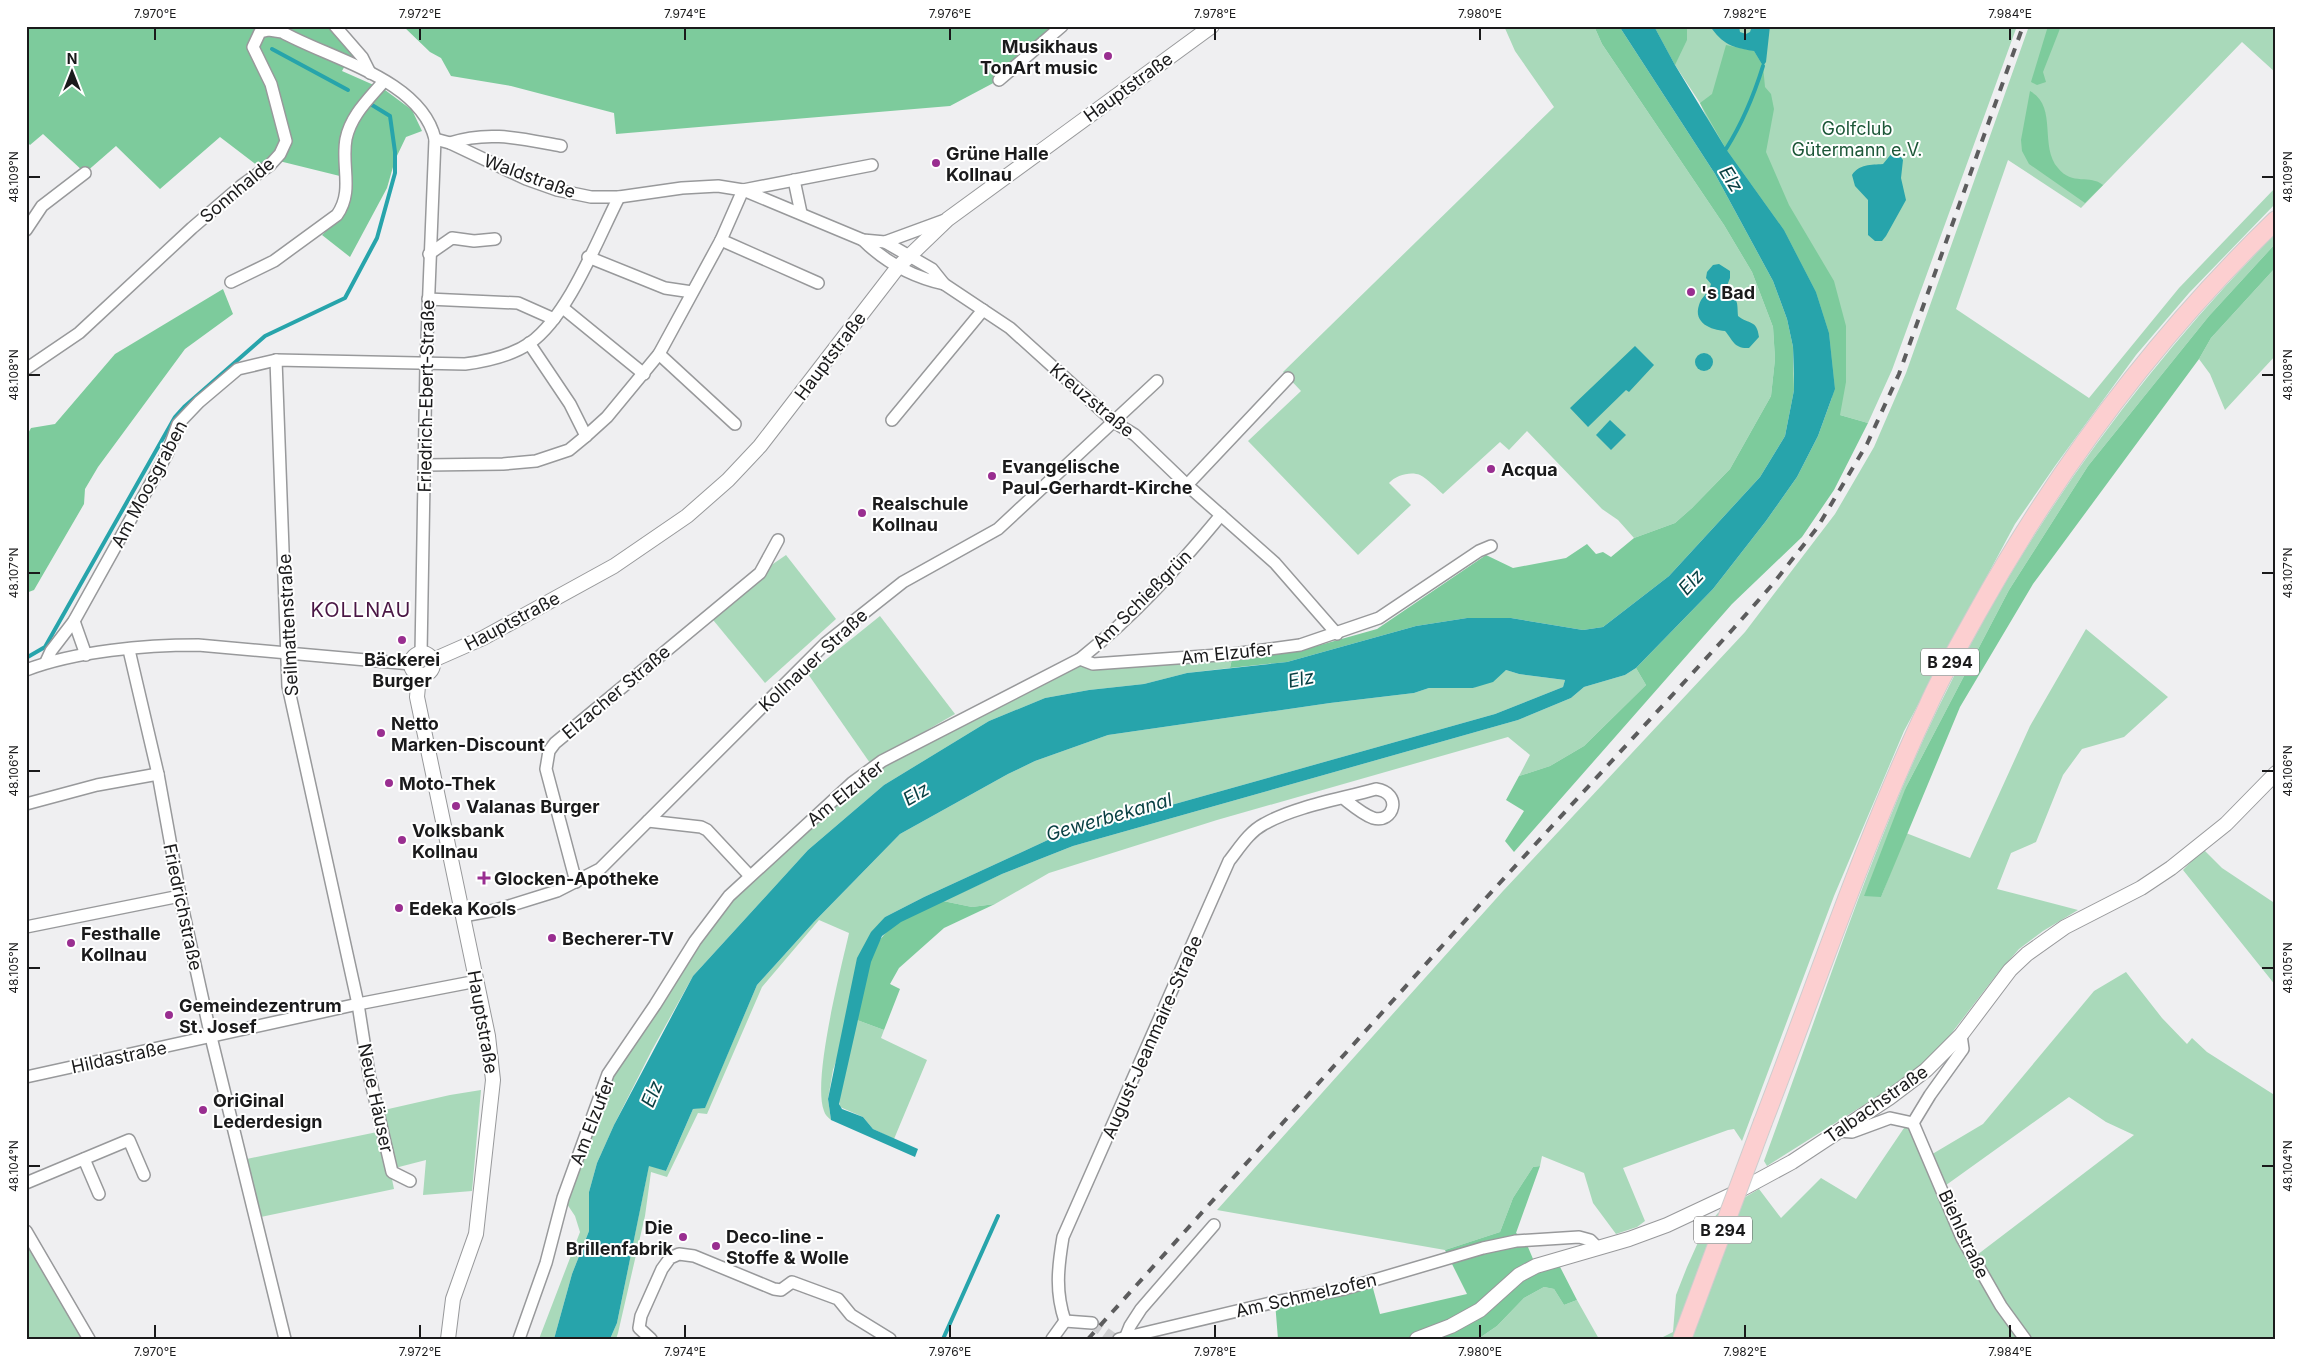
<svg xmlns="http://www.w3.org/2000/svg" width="2302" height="1365" viewBox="0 0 2302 1365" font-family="Inter,sans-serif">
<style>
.green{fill:#a9d9ba;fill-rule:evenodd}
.forest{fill:#7dcb9c}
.water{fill:#27a4ab}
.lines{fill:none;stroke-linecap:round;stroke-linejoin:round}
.stream{stroke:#27a4ab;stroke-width:4}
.minor-tunnel{stroke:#cfcfd1;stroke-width:11;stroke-dasharray:11 5.5;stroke-linecap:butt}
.minor-casing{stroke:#98999b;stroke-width:14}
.tertiary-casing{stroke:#98999b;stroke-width:16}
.trunk-casing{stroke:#cdcdcd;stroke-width:20}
.minor{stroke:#fff;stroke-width:11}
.tertiary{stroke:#fff;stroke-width:14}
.trunk{stroke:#fccfd0;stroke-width:18}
.rail{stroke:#5c5c5d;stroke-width:4;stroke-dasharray:9 9;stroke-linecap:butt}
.trunk-bridge-casing{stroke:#cdcdcd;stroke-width:20;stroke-linecap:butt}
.trunk-bridge{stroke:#fccfd0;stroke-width:18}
.ticks{fill:none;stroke:#1a1a1b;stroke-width:2}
.poi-dot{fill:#992e90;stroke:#fff;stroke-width:2}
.labels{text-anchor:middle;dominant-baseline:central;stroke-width:4;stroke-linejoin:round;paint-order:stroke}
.shield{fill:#fff;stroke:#5f5f5f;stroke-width:1}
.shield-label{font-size:16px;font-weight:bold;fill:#1a1a1b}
.poi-label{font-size:18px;font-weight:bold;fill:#1a1a1b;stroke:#fff;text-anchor:start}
.street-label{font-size:18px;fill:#1a1a1b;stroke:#fff}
.park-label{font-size:18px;fill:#1c5738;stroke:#fff}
.water-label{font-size:19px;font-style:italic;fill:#083f42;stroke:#fff}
.quarter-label{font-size:20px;letter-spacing:1px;fill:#4a1745;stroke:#fff}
.neatline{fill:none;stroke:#1a1a1b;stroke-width:2}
.ticks-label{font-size:12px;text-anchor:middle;fill:#1a1a1b}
</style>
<rect width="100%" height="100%" fill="#efeff1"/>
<!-- green -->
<g class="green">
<path d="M1504,26H1594L1602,44L1724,225L1752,272L1773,327L1775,359L1771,396L1730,469L1692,508L1675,523L1634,538L1618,520L1602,509L1527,431L1509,450L1500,442L1443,494C1437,489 1428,479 1420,475C1411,471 1396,475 1389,483L1411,505L1358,555L1248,441L1301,391L1283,372L1554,107L1515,51Z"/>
<path d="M1654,26H2017L1892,370L1868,423L1840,415L1700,103L1675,65Z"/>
<path d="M2029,26H2276V73L2242,42L2081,208L2008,160L1956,309L2089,398L2179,288L2276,187V203L2189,293L2136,355L2055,466L2015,524L1904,731L1834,896L1742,1141L1734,1129L1728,1130L1623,1168L1645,1221L1637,1227L1616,1234L1593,1203L1584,1173L1542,1156L1540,1166L1533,1167L1513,1198L1500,1232L1445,1250L1217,1210L1503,891L1745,632L1835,514L1874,447L1906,373Z"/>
<path d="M2276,233V243L2209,316L2088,466L2009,590L1906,787L1881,897L1906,833L1970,858L2030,726L2086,629L2168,697L2124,737L2082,749L2063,775L2036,842L2011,853L1997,889L2078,910L2043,931L2019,949L1997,974L1944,1043L1913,1074L1767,1166L1764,1161C1810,1036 1851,910 1902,788C1990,579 2117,394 2276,233Z"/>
<path d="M2276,267V355L2225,410L2210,374L2199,359L2211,338Z"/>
<path d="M786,555L836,619L765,683L709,615L760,573Z"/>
<path d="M880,616L955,714L870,763L808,674Z"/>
<path d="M1233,654L1230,668L1187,673L1144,684L1089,690L1045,698L989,721L884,785L808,850L693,976L652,1050L614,1125L597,1163L589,1192V1231L572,1274L554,1339H539L580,1232L575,1216L563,1198L608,1074L712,917L852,783L1080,659L1093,664Z"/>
<path d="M1636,668L1646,685L1584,746L1550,766L1519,776L1530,755L1508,737L1217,820L1049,873L995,904L972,907L943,901L1002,874L1073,846L1518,720L1571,698L1584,687L1625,675Z"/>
<path d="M1506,670L1519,674L1565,680L1563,687L1495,714L1050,839L924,897L885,917L833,1070L828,1099L831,1120C828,1117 825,1115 824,1111C812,1080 841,969 849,933L819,920L762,987L707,1114L698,1113L667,1177L651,1172L645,1216L618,1333L616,1339H610L617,1323L649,1165L666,1171L693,1109L705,1107L757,985L814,922L900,834L1008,774L1035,761L1108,735L1330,703L1414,693L1429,688H1473Z"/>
<path d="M2203,849L2222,868L2273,902L2276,899V986L2183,870Z"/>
<path d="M2126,972L2162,1018L2187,1044L2192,1038L2207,1052L2276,1096V1339H1659L1673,1332L1676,1295L1687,1267L1704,1229L1718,1213L1759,1189L1781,1218L1821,1178L1856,1199L1904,1128L1909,1125L1929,1156L1983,1124L2094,991ZM2069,1097L2106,1122L2134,1135L1973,1258L1942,1188Z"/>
<path d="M857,1020L884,1030L881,1038L927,1060L894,1139L873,1129L863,1117L840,1107L839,1101Z"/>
<path d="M481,1090L472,1191L423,1195L426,1160L395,1168L384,1110L450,1095Z"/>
<path d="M382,1131L394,1189L256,1218L242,1160Z"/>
<path d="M26,1231L89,1339H26Z"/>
<path d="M1544,1287L1554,1289L1564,1305L1577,1300L1599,1339H1478L1497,1326L1524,1298Z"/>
</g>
<!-- forest -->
<g class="forest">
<path d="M26,26H335L362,57L347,62L342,71L385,90L412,110L422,131L406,137L395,160L387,188L350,257L322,235C344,214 353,211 352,179L275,160L258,166L220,137L160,189L116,146L85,173L43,134L30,145L26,141Z"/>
<path d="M403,26H1062L999,80L950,106L616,134L614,113L511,86L451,76L441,58L430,52Z"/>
<path d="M1594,26H1619L1715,174L1773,281L1787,319L1793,347L1794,390L1785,436L1760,477L1669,576L1603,627L1583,630L1511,618H1467L1416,626L1287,662L1230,668L1232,659L1313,647L1377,629L1486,555L1513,568L1566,558L1587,544L1596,554L1603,552L1611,557L1634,538L1675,523L1692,508L1730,469L1771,396L1775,359L1773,327L1752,272L1724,225L1602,44Z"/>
<path d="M1654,26H1687V40L1675,65Z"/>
<path d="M2048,26H2061L2043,72L2046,82L2037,85L2031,82Z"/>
<path d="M1726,45L1754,51L1763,66L1765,87L1771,94L1774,109L1766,152L1789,205L1834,281L1846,326V382L1840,415L1868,423L1834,490L1802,537L1732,604L1514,852L1505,841L1524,811L1506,800L1519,776L1550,766L1584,746L1646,685L1636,668L1713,589L1766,521L1797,477L1818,436L1835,389L1829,333L1816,292L1784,230L1726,149L1700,103L1712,94Z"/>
<path d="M2030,91C2058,106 2039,146 2058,168C2072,186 2090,174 2103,185L2085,203L2029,164L2022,151L2021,140Z"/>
<path d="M2276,243V267L2211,338L2199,359L2033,584L1960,707L1881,897L1864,896L1906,787L2009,590L2088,466L2209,316Z"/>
<path d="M223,289L233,314L185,349L98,467L85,489L84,504L34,590L26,593V437L31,428L55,424L115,354Z"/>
<path d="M943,901L972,907L995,904L944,928L899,968L890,984L900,989L884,1030L857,1020C862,997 867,954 883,936C897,919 924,910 943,901Z"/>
<path d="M1540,1166L1516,1233L1525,1240L1536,1266L1557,1261L1577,1300L1564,1305L1554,1289L1544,1287L1524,1298L1497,1326L1478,1339H1278L1275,1302L1371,1281L1380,1314L1467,1294L1445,1250L1500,1232L1513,1198L1533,1167Z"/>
</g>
<!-- water -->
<g class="water">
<path d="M1619,26H1654L1675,65L1726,149L1784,230L1816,292L1829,333L1835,389L1818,436L1797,477L1766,521L1713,589L1636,668L1625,675L1584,687L1571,698L1518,720L1073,846L1002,874L901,922L882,936L871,962L839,1104L842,1109L863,1117L873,1129L918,1149L915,1157L831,1120L828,1099L857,958L871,932L885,917L924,897L1050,839L1495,714L1563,687L1565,680L1519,674L1506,670L1493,682L1473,688H1429L1414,693L1330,703L1108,735L1035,761L1008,774L900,834L814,922L757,985L705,1108L693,1109L666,1171L649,1166L617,1323L610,1339H554L572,1274L589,1231V1192L597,1163L614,1125L693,976L808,850L884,785L989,721L1045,698L1089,690L1144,684L1187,673L1287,662L1416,626L1467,618H1511L1583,630L1603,627L1669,576L1760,477L1785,436L1794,390V374L1793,347L1787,319L1773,281L1715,174Z"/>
<path d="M1710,26H1739L1740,32L1746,34L1750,32L1752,26H1770L1766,62L1763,66L1754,51C1733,48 1722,44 1710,26Z"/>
<path d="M1892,153H1898L1903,160L1901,178L1906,200L1886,236L1882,241H1875L1868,235V200L1855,186L1852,175C1859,164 1871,165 1883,164Z"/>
<path d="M1719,264L1730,271V278L1725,291C1739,301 1737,300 1738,316C1749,325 1757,319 1759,337L1749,348C1734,349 1733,340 1725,331C1711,330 1693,323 1699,305C1701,297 1709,293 1711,284L1706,278L1707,272L1713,265Z"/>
<path d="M1635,346L1654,365L1629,392L1626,390L1588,427L1570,408Z"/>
<circle cx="1704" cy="362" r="9"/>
<path d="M1610,420L1626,435L1611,450L1596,435Z"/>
</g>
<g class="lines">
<!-- stream -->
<g class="stream">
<path d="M272,49L348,90"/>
<path d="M1726,149C1743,122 1754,95 1763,66"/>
<path d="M26,658L45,647L175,417L184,407L265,336L345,298L377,238L395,173V152L390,116L372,105"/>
<path d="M943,1339L998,1216"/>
</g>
<!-- minor-tunnel -->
<path class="minor-tunnel" d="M1092,1323L1114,1339"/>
<!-- minor casing -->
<g class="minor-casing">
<g id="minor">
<path d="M335,26L362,57L370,73"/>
<path d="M999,80L1062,26"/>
<path d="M435,139L450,143L526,179L557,190L591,197H619L682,188L718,186L743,190L863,240L885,242L945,220"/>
<path d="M450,143C489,130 522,139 561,146"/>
<path d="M794,180L801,213"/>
<path d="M743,190L872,165"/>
<path d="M26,230L42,206L85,173"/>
<path d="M721,240L818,283"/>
<path d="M863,240C885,262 913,277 944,284"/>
<path d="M885,242L932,269L944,284L1010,328L1114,422L1135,435L1187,485L1275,563L1337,634"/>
<path d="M429,254L452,238L474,241L495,239"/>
<path d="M588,257L665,288L692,292"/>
<path d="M231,282L274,261L337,215C354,191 341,166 346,139C351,115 369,99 384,81"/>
<path d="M428,299L518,303L554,319"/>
<path d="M563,308L644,374"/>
<path d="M529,343L570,404L586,436"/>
<path d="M659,354L735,424"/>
<path d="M276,360L288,686L358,1004L369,1074L392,1172L410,1181"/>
<path d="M26,369L79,333L192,228L241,186L270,165L280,154L286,141L271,84L253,47L260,32L269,30L282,32C330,59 421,79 435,139L426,364L421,654"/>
<path d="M892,420L983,310"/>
<path d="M425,465L503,464L536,461L569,450L586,436L607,417L659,354L721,240L743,190"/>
<path d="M1187,485L1288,378"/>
<path d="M74,621L86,655"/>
<path d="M129,650L158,774L181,901L211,1037L285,1339"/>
<path d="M1080,659L1093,664L1233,654L1300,645L1379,618L1479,551L1491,546"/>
<path d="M46,662L51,651L74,621L167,454L178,424L199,402L238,369L276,360L465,364C488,361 511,356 530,343C569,315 597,240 619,197"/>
<path d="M26,670C76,651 145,645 198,645L411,664"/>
<path d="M26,804L97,785L158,774"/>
<path d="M648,821L701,827L707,830L750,876"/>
<path d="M576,882L546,769L549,751L555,743L760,573L778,540"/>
<path d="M463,916L496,910L557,891L600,869L826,643L903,582L998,529L1157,381"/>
<path d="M26,927L180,896"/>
<path d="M26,1077L358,1004L477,981"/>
<path d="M1913,1123L1962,1238L2001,1306L2025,1339"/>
<path d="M1838,1131L1852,1132L1890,1118L1913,1123L1930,1095L1963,1049L1961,1035"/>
<path d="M84,1159L99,1194"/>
<path d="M26,1183L129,1140L144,1175"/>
<path d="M26,1231L89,1339"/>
<path d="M1065,1321C1055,1292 1058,1267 1063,1237L1229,861C1240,847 1249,832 1264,824C1296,806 1341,799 1376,789C1403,793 1394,824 1373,818C1362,814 1352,805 1343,798"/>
<path d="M1065,1321L1092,1323"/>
<path d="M1126,1336L1130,1326L1141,1309L1214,1225"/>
<path d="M519,1339L546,1263L563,1198L608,1074L655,1005L695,941L729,896L852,783L882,761L1080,659C1134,616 1178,567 1221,515"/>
<path d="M651,1339L639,1328L641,1316L662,1269L670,1258L679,1254L694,1256L774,1289L781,1290L792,1282L838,1299L851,1315L890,1339"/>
<path d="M1052,1339L1065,1321"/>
<path d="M1119,1339L1275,1302L1344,1289L1483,1248L1516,1241L1579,1237L1590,1240L1598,1248"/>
</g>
</g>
<!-- tertiary casing -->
<g class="tertiary-casing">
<g id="tertiary">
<circle cx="422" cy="664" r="11"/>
<path d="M433,660L483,638L614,566L687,516L728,480L760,446L898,267L948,219L1212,26"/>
<path d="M419,675L417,697L488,1036L493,1080L476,1234L453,1299L448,1339"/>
<path d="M1417,1339L1451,1326L1480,1310L1519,1275L1536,1266L1629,1239L1667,1225L1731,1195L1792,1162L1889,1098L1926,1070L1961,1035L2010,970L2027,954L2065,927L2141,888L2171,868L2226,824L2276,773"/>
</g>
</g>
<!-- trunk casing -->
<g class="trunk-casing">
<path id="trunk" d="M1763,1122C1817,983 1864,841 1928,706C1942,674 1960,644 1977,613C2057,469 2157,335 2276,220"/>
</g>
<!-- minor -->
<use href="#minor" class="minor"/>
<!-- tertiary -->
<use href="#tertiary" class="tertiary"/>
<!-- trunk -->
<use href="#trunk" class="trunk"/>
<!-- rail -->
<path class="rail" d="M1088,1339L1452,935L1733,629L1772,585L1817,528L1867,444L1899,374L2023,26"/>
<!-- trunk-bridge casing -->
<g class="trunk-bridge-casing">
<path id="trunk-bridge" d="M1682,1339L1763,1122"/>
</g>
<!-- trunk-bridge -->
<use href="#trunk-bridge" class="trunk-bridge"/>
</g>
<!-- ticks -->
<path class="ticks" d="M155,28V40M420,28V40M685,28V40M950,28V40M1215,28V40M1480,28V40M1745,28V40M2010,28V40M28,177H40M2262,177H2274M28,375H40M2262,375H2274M28,573H40M2262,573H2274M28,771H40M2262,771H2274M28,968H40M2262,968H2274M28,1166H40M2262,1166H2274M155,1325V1338M420,1325V1338M685,1325V1338M950,1325V1338M1215,1325V1338M1480,1325V1338M1745,1325V1338M2010,1325V1338"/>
<!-- markers -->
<g class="poi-dot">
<circle cx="1108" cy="56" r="5"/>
<circle cx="936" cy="163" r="5"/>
<circle cx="1691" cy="292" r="5"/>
<circle cx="1491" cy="469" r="5"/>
<circle cx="992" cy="476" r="5"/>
<circle cx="862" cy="513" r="5"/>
<circle cx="402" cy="640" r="5"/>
<circle cx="381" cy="733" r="5"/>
<circle cx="389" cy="783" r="5"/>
<circle cx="456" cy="806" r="5"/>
<circle cx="402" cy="840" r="5"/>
<path d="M481.5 870.5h5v5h5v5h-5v5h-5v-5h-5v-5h5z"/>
<circle cx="399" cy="908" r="5"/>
<circle cx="552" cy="938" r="5"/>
<circle cx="71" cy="943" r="5"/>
<circle cx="169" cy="1015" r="5"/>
<circle cx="203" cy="1110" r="5"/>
<circle cx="683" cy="1237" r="5"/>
<circle cx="716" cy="1246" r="5"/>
</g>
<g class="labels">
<!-- shield labels -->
<g class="shield">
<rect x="1921" y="648.5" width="58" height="27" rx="4"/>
<rect x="1694" y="1216.5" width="58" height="27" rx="4"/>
</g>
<g class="shield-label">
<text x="1950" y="662">B 294</text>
<text x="1723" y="1230">B 294</text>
</g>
<!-- poi labels -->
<g class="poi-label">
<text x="1098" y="46" text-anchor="end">Musikhaus<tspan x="1098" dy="21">TonArt music</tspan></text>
<text x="946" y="153">Grüne Halle<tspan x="946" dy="21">Kollnau</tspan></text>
<text x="1701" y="292">'s Bad</text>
<text x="1002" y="466">Evangelische<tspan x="1002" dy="21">Paul-Gerhardt-Kirche</tspan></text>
<text x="1501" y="469">Acqua</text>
<text x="872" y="503">Realschule<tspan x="872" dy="21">Kollnau</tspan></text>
<text x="402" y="659" text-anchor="middle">Bäckerei<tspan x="402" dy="21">Burger</tspan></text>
<text x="391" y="723">Netto<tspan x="391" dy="21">Marken-Discount</tspan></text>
<text x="399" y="783">Moto-Thek</text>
<text x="466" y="806">Valanas Burger</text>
<text x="412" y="830">Volksbank<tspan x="412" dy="21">Kollnau</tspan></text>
<text x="494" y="878">Glocken-Apotheke</text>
<text x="409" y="908">Edeka Kools</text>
<text x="81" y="933">Festhalle<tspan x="81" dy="21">Kollnau</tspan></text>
<text x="562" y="938">Becherer-TV</text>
<text x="179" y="1005">Gemeindezentrum<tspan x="179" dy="21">St. Josef</tspan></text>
<text x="213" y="1100">OriGinal<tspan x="213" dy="21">Lederdesign</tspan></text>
<text x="673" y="1227" text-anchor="end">Die<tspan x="673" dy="21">Brillenfabrik</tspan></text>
<text x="726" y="1236">Deco-line -<tspan x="726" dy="21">Stoffe &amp; Wolle</tspan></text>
</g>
<!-- street labels -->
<g class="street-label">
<text transform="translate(1128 87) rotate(-36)">Hauptstraße</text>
<text transform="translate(530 176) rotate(20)">Waldstraße</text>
<text transform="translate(237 190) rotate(-40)">Sonnhalde</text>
<text transform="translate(830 356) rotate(-53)">Hauptstraße</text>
<text transform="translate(426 396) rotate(-89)">Friedrich-Ebert-Straße</text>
<text transform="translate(1092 400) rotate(40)">Kreuzstraße</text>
<text transform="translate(149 484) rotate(-62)">Am Moosgraben</text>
<text transform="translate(1142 599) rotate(-45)">Am Schießgrün</text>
<text transform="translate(512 621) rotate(-28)">Hauptstraße</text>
<text transform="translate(288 625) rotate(-93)">Seilmattenstraße</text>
<text transform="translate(1227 653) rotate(-6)">Am Elzufer</text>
<text transform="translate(813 660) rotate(-43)">Kollnauer Straße</text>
<text transform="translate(616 692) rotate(-40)">Elzacher Straße</text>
<text transform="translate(845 793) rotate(-39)">Am Elzufer</text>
<text transform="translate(183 907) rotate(78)">Friedrichstraße</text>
<text transform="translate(483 1022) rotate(80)">Hauptstraße</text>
<text transform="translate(1152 1037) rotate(-66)">August-Jeanmaire-Straße</text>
<text transform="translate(119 1057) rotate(-12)">Hildastraße</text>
<text transform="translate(376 1098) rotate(78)">Neue Häuser</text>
<text transform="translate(1876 1104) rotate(-35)">Talbachstraße</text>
<text transform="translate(592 1121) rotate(-69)">Am Elzufer</text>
<text transform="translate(1964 1234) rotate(65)">Biehlstraße</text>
<text transform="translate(1306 1295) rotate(-13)">Am Schmelzofen</text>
</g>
<!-- park labels -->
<g class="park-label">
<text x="1857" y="128">Golfclub<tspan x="1857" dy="21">Gütermann e.V.</tspan></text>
</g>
<!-- water labels -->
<g class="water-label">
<text transform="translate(1731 179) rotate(58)">Elz</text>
<text transform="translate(1691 582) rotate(-47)">Elz</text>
<text transform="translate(1301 679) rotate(-11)">Elz</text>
<text transform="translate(916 794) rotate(-31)">Elz</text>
<text transform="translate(1109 817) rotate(-16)">Gewerbekanal</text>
<text transform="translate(652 1094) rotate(-67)">Elz</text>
</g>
<!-- quarter labels -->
<g class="quarter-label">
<text x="361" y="610">KOLLNAU</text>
</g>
</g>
<!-- border -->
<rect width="2302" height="1365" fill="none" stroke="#ffffff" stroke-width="55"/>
<!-- north arrow -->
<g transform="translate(72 72)" stroke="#ffffff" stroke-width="4" paint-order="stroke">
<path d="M0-4L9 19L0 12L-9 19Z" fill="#1a1a1b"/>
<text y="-8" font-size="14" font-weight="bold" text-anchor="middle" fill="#1a1a1b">N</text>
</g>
<rect x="28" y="28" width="2246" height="1310" class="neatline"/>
<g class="ticks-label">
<text x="155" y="18">7.970°E</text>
<text x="420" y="18">7.972°E</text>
<text x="685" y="18">7.974°E</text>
<text x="950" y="18">7.976°E</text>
<text x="1215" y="18">7.978°E</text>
<text x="1480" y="18">7.980°E</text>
<text x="1745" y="18">7.982°E</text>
<text x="2010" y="18">7.984°E</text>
<text transform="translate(14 177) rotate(-90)" y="4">48.109°N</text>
<text transform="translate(2288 177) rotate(-90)" y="4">48.109°N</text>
<text transform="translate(14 375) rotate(-90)" y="4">48.108°N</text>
<text transform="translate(2288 375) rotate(-90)" y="4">48.108°N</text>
<text transform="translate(14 573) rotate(-90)" y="4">48.107°N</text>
<text transform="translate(2288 573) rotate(-90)" y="4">48.107°N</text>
<text transform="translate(14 771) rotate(-90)" y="4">48.106°N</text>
<text transform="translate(2288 771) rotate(-90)" y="4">48.106°N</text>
<text transform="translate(14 968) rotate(-90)" y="4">48.105°N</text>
<text transform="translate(2288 968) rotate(-90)" y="4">48.105°N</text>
<text transform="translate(14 1166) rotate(-90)" y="4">48.104°N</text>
<text transform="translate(2288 1166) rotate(-90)" y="4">48.104°N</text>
<text x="155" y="1356">7.970°E</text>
<text x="420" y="1356">7.972°E</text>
<text x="685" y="1356">7.974°E</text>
<text x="950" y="1356">7.976°E</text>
<text x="1215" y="1356">7.978°E</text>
<text x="1480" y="1356">7.980°E</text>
<text x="1745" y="1356">7.982°E</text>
<text x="2010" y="1356">7.984°E</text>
</g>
</svg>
